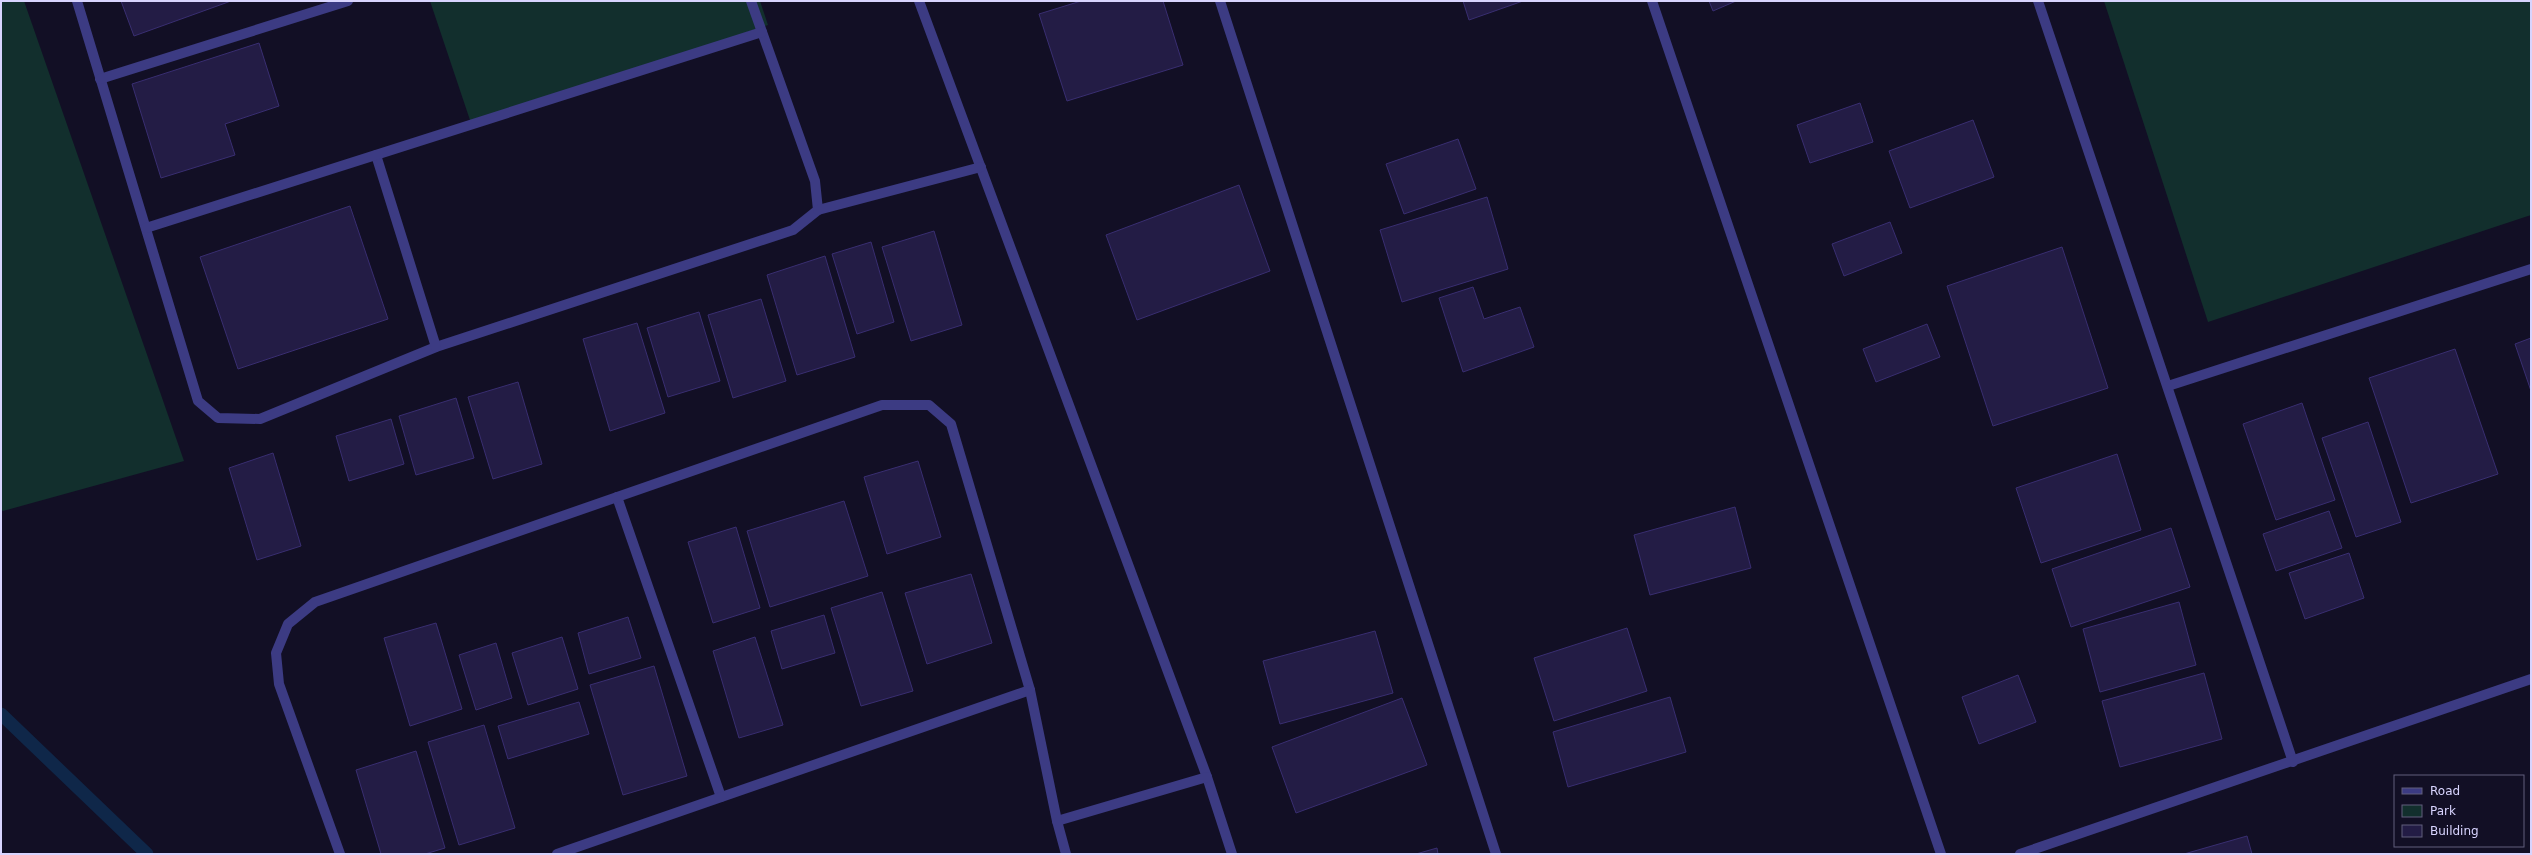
<svg xmlns="http://www.w3.org/2000/svg" width="2532" height="855" viewBox="0 0 2532 855" font-family="'DejaVu Sans',sans-serif">
<style>
.green{fill:#122f2d}
.lines{fill:none;stroke-linecap:round;stroke-linejoin:round}
.stream{stroke:#0f2749;stroke-width:13}
.building{fill:#231c45;stroke:#392e71}
.minor{stroke:#3c3b83;stroke-width:10}
</style>
<rect width="100%" height="100%" fill="#120f25"/>
<!-- green -->
<g class="green">
<path d="M1,1H24L184,461L3,511L1,510Z"/>
<path d="M430,1H760L768,25L472,126Z"/>
<path d="M2104,1H2531V215L2208,322Z"/>
</g>
<g class="lines">
<!-- stream -->
<path class="stream" d="M1,714L147,854"/>
</g>
<!-- building -->
<g class="building">
<path d="M121,1H231L134,36Z"/>
<path d="M1081,1H1163L1183,65L1067,101L1039,14Z"/>
<path d="M1463,1H1523L1469,20Z"/>
<path d="M1709,1H1736L1713,11Z"/>
<path d="M259,43L279,106L225,124L235,155L161,178L132,84Z"/>
<path d="M1860,103L1873,142L1810,163L1797,125Z"/>
<path d="M1973,120L1994,177L1910,208L1889,151Z"/>
<path d="M1458,139L1476,189L1404,214L1386,164Z"/>
<path d="M1239,185L1270,271L1137,320L1106,235Z"/>
<path d="M1487,197L1508,269L1402,302L1380,230Z"/>
<path d="M350,206L388,319L238,369L200,257Z"/>
<path d="M1890,222L1902,253L1844,276L1832,244Z"/>
<path d="M934,231L962,325L911,341L882,247Z"/>
<path d="M871,242L894,322L857,334L832,254Z"/>
<path d="M2062,247L2108,388L1993,426L1947,286Z"/>
<path d="M825,256L855,357L797,375L767,275Z"/>
<path d="M1473,287L1484,319L1520,307L1534,347L1463,372L1439,298Z"/>
<path d="M761,299L786,381L733,398L708,315Z"/>
<path d="M699,312L720,381L668,397L647,328Z"/>
<path d="M637,323L665,413L610,431L583,339Z"/>
<path d="M1927,324L1940,357L1876,382L1863,349Z"/>
<path d="M2531,338V391L2515,344Z"/>
<path d="M2455,349L2498,474L2411,503L2369,378Z"/>
<path d="M518,382L542,464L493,479L468,397Z"/>
<path d="M456,398L474,458L416,475L399,416Z"/>
<path d="M2302,403L2335,500L2276,520L2243,424Z"/>
<path d="M391,419L404,464L349,481L336,436Z"/>
<path d="M2368,422L2401,522L2356,537L2322,438Z"/>
<path d="M273,453L301,546L257,560L229,468Z"/>
<path d="M2117,454L2141,530L2041,563L2016,488Z"/>
<path d="M918,461L941,537L887,554L864,477Z"/>
<path d="M844,501L868,576L770,607L747,531Z"/>
<path d="M1735,507L1751,568L1650,595L1634,535Z"/>
<path d="M2329,511L2342,548L2276,571L2263,534Z"/>
<path d="M736,527L760,608L713,623L688,542Z"/>
<path d="M2171,528L2190,587L2071,627L2052,569Z"/>
<path d="M2349,553L2364,598L2305,619L2289,573Z"/>
<path d="M971,574L992,643L927,664L905,593Z"/>
<path d="M882,592L913,691L861,706L831,608Z"/>
<path d="M2179,602L2196,665L2100,692L2083,629Z"/>
<path d="M824,615L835,653L782,669L771,631Z"/>
<path d="M628,617L641,658L589,674L578,633Z"/>
<path d="M436,623L462,709L410,726L384,638Z"/>
<path d="M1627,628L1647,691L1554,721L1534,658Z"/>
<path d="M1375,631L1393,693L1280,724L1263,661Z"/>
<path d="M562,637L578,689L528,705L512,653Z"/>
<path d="M755,637L783,725L739,738L713,651Z"/>
<path d="M496,643L512,698L476,710L459,655Z"/>
<path d="M654,666L687,776L623,795L590,685Z"/>
<path d="M2204,673L2222,739L2120,767L2102,701Z"/>
<path d="M2018,675L2036,722L1979,744L1962,697Z"/>
<path d="M1670,697L1686,752L1568,787L1553,732Z"/>
<path d="M1402,698L1427,765L1296,813L1272,747Z"/>
<path d="M579,702L589,734L508,759L498,726Z"/>
<path d="M484,725L515,828L459,845L428,742Z"/>
<path d="M416,751L445,848L425,854H381L356,770Z"/>
<path d="M2247,836L2252,854H2184Z"/>
<path d="M1437,848L1438,854H1416Z"/>
</g>
<g class="lines">
<!-- minor -->
<g class="minor">
<path d="M77,1L198,401L218,418L260,419L436,347L793,230L818,210L815,181L751,1"/>
<path d="M919,1L1207,777L1232,854"/>
<path d="M1220,1L1496,854"/>
<path d="M1652,1L1941,854"/>
<path d="M2038,1L2293,762"/>
<path d="M100,79L348,1"/>
<path d="M376,155L436,347"/>
<path d="M818,210L981,167"/>
<path d="M146,228L762,32"/>
<path d="M2168,386L2531,269"/>
<path d="M617,497L721,797"/>
<path d="M1057,821L1207,777"/>
<path d="M340,854L279,684L276,653L288,624L315,602L882,405H929L951,424L1030,690L1057,821L1066,854"/>
<path d="M557,854L1030,690"/>
<path d="M2020,854L2531,679"/>
</g>
</g>
<!-- border -->
<rect width="2532" height="855" fill="none" stroke="#d8d4fe" stroke-width="4"/>
<!-- legend -->
<rect x="2394" y="775" width="130" height="72" fill="#120f25" stroke="#615e7c"/>
<rect x="2402" y="788" width="20" height="6" fill="#3c3b83" stroke="#615e7c"/>
<text x="2430" y="795" font-size="12" fill="#d8d4fe">Road</text>
<rect x="2402" y="805" width="20" height="12" fill="#122f2d" stroke="#615e7c"/>
<text x="2430" y="815" font-size="12" fill="#d8d4fe">Park</text>
<rect x="2402" y="825" width="20" height="12" fill="#231c45" stroke="#615e7c"/>
<text x="2430" y="835" font-size="12" fill="#d8d4fe">Building</text>
</svg>
